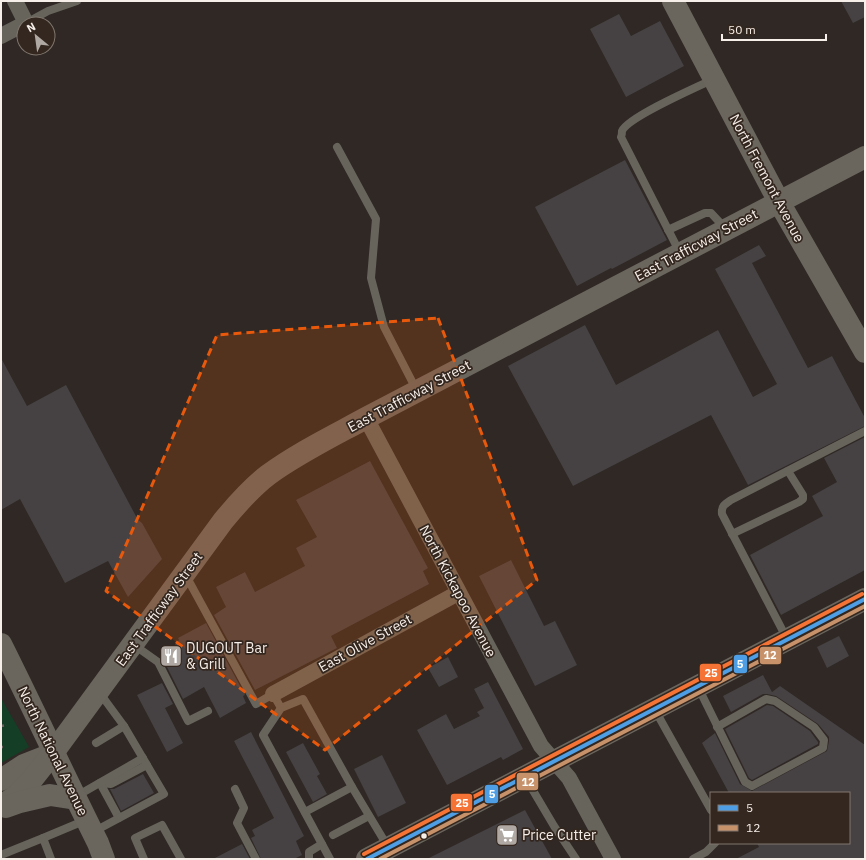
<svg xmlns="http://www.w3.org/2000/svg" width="866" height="860" viewBox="0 0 866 860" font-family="'IBM Plex Sans',sans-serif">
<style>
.green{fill:#153e26}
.building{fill:#464243}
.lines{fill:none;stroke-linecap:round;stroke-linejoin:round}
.path{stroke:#69645f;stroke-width:2.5;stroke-dasharray:3 2;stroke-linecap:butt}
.lane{stroke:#67645c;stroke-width:8}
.street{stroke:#67645c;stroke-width:16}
.secondary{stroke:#6a655d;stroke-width:22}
.bus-1-casing{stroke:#33271f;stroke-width:7}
.bus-2-casing{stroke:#33271f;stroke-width:7}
.bus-3-casing{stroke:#33271f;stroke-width:7}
.bus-1{stroke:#4d9ee5;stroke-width:4}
.bus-2{stroke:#c7916a;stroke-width:4}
.bus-3{stroke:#f57335;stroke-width:4}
.marked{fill:#e8590c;fill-opacity:0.2;stroke:#e8590c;stroke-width:3;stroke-dasharray:8 5;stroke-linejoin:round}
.bus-dot{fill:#f6eee8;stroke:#33271f;stroke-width:1.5}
.labels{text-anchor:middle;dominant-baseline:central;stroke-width:3.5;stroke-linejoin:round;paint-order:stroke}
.street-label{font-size:14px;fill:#f6eee8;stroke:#33271f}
.poi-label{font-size:14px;fill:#f6eee8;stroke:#33271f;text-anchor:start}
.line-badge{stroke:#33271f;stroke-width:1.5}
.badge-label{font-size:11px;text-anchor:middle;font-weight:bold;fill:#fff}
</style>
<rect width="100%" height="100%" fill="#2f2824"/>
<!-- green -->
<path class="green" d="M1,698L29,747L1,763Z"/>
<!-- building -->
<g class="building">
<path d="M841,1H865V17L853,23Z"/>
<path d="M619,14L631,36L660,21L684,66L626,97L590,29Z"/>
<path d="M625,160L667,240L612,269L611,268L577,286L535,207Z"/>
<path d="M759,245L766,256L752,263L808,368L832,356L865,418V426L748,485L711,415L573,486L508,366L585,325L616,385L718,330L753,397L777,384L715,269Z"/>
<path d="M1,358L27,406L66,385L138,520L142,523L162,559L128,597L108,561L65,583L20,499L1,510Z"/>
<path d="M865,437V570L781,615L750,555L823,516L812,496L837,482L824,458Z"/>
<path d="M370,461L428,568L423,571L429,584L331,636L337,648L255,690L214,615L226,607L216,587L245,572L255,592L305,566L296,548L317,537L296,500Z"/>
<path d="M511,560L544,626L555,621L577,665L535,686L479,576Z"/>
<path d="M206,623L245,695L243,696L246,703L220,718L204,687L183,699L163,659L179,640L178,638Z"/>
<path d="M839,636L849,656L827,668L817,647Z"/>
<path d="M448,657L458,677L439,687L428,668Z"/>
<path d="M763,675L772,692L780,686L865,745V859H736L759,847L757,843H849V793H729L702,743L715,733L740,784L752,791L827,751L829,741V737L818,724L776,696L767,694H763L731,712L723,696Z"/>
<path d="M488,682L523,749L503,760L501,757L447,785L417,730L446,714L454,729L480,716L477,712L484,708L474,689Z"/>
<path d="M162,683L173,704L165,708L183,743L167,752L137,695Z"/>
<path d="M767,705L773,706L810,731L818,742V744L752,780L749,778L725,729Z"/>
<path d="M251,732L304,836L296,841L302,855L294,859H261L251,838L255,836L252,830L274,818L234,741Z"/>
<path d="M303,743L320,774L317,776L327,794L313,802L286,752Z"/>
<path d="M382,755L406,803L378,817L354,769Z"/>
<path d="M143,774L154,793L121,811L110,789H114Z"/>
<path d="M525,810L552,859H427Z"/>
<path d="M242,844L250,859H213Z"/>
</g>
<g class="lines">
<!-- path -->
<g class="path">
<path d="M1,726L6,725"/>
<path d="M1,747H3"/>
</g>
<!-- lane -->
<g class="lane">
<path d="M26,23L48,11L77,1"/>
<path d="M337,147L376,219L371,278L384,327L417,391"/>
<path d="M668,230L705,213H711L725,228"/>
<path d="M680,253L621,137C622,135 622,133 622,131C628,117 697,87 714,79"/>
<path d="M732,534L799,502L803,499V495L788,471"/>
<path d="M185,574L256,704L273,694L281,708"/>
<path d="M787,639L722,514C721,506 725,504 731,500L865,431"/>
<path d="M134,645L158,662L188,721L208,711"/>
<path d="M698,687L745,782L752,786L823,748L824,740L814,727L775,701L766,699L717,727"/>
<path d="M655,710L711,810"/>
<path d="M96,743L124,726"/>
<path d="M525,777L554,826L576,859"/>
<path d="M100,783L111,784L147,765"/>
<path d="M100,783L119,818"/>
<path d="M235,789L244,808L237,823L256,859"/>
<path d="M75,797L143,758"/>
<path d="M305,812L352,787"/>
<path d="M93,832L164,794L124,726L99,692"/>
<path d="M333,835L369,816"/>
<path d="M43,838L86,820"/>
<path d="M1,855L43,838L51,859"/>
<path d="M144,859L135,838L162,825L181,859"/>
<path d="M309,859V852L322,844"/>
<path d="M330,859L263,735L281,708L303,699L352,787L388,847"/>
<path d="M693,859L706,852L715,843"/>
</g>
<!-- street -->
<g class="street">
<path d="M1,36L26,23L15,1"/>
<path d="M366,418L541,746L569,778L613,859"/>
<path d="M273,694L458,593"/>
</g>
<!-- secondary -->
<g class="secondary">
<path d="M673,1L779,202L865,352"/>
<path d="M1,644C34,710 65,777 98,843L104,859"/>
<path d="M1,780L24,765L52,754"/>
<path d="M1,806L16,796L31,781L53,753L223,521C237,504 251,488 268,475C298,453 333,436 366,418L865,157"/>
<path d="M6,807L20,802L50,795L76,799"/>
<path d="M367,859L865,599"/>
</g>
<!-- bus-1 casing -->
<g class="bus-1-casing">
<path id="bus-1" d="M367,859L865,599"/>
</g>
<!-- bus-2 casing -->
<g class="bus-2-casing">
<path id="bus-2" d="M380,859L865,606"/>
</g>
<!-- bus-3 casing -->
<g class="bus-3-casing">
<path id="bus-3" d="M364,854L862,594"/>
</g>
<!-- bus-1 -->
<use href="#bus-1" class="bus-1"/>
<!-- bus-2 -->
<use href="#bus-2" class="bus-2"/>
<!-- bus-3 -->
<use href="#bus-3" class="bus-3"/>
</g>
<!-- marked area -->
<path class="marked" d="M438,318L537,580L325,750L106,591L217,335Z"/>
<!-- icons -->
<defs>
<g id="restaurant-square" transform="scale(1.15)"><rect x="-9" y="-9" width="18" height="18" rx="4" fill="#b0a9a3" stroke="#33271f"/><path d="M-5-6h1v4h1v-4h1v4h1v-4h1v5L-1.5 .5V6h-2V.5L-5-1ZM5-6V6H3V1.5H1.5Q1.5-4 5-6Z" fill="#fff"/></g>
<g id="supermarket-square" transform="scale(1.15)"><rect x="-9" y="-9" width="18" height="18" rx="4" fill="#b0a9a3" stroke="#33271f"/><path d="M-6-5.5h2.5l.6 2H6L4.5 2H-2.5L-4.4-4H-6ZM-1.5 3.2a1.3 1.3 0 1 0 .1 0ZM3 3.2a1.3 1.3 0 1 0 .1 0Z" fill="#fff"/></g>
</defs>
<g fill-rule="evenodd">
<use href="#restaurant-square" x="171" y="656"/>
<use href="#supermarket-square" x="507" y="835"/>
</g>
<!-- markers -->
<circle class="bus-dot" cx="424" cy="836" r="3.5"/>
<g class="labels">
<!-- street labels -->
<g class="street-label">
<text transform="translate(767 178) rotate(62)">North Fremont Avenue</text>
<text transform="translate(696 245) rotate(-28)">East Trafficway Street</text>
<text transform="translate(409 396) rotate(-28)">East Trafficway Street</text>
<text transform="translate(458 591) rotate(62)">North Kickapoo Avenue</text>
<text transform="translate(159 609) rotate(-54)">East Trafficway Street</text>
<text transform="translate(365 643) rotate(-29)">East Olive Street</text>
<text transform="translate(53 751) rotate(64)">North National Avenue</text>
</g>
<!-- poi labels -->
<g class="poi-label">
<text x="186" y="648">DUGOUT Bar<tspan x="186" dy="16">&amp; Grill</tspan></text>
<text x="522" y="835">Price Cutter</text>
</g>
</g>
<g class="line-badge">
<rect x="759" y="646" width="23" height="19" rx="4" fill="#c7916a"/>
<rect x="733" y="654" width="15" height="20" rx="4" fill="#4d9ee5"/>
<rect x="699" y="663" width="23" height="19" rx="4" fill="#f57335"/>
<rect x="516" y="772" width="23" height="19" rx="4" fill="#c7916a"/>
<rect x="484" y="784" width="15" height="20" rx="4" fill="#4d9ee5"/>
<rect x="450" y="793" width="23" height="19" rx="4" fill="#f57335"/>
</g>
<g class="badge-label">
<text x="770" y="659">12</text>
<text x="740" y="668">5</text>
<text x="711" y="677">25</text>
<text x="528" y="786">12</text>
<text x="492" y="798">5</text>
<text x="462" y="807">25</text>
</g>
<!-- border -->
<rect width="866" height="860" fill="none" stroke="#f6eee8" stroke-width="4"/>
<!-- legend -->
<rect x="710" y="792" width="140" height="52" fill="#33271f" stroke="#81776f"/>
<rect x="718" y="805" width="20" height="6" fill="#4d9ee5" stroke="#81776f"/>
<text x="746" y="812" font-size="12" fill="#f6eee8">5</text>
<rect x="718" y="825" width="20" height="6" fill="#c7916a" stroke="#81776f"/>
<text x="746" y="832" font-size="12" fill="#f6eee8">12</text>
<!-- north arrow -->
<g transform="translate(36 36) rotate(331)"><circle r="19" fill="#33271f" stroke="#81776f"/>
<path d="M0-3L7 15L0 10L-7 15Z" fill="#b0a9a3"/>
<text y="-6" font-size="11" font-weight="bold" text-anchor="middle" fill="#f6eee8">N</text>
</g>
<!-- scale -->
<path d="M722 34v6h104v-6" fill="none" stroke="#f6eee8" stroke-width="2"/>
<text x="728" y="34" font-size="12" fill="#f6eee8" stroke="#33271f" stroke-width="3" paint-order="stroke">50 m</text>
</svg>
